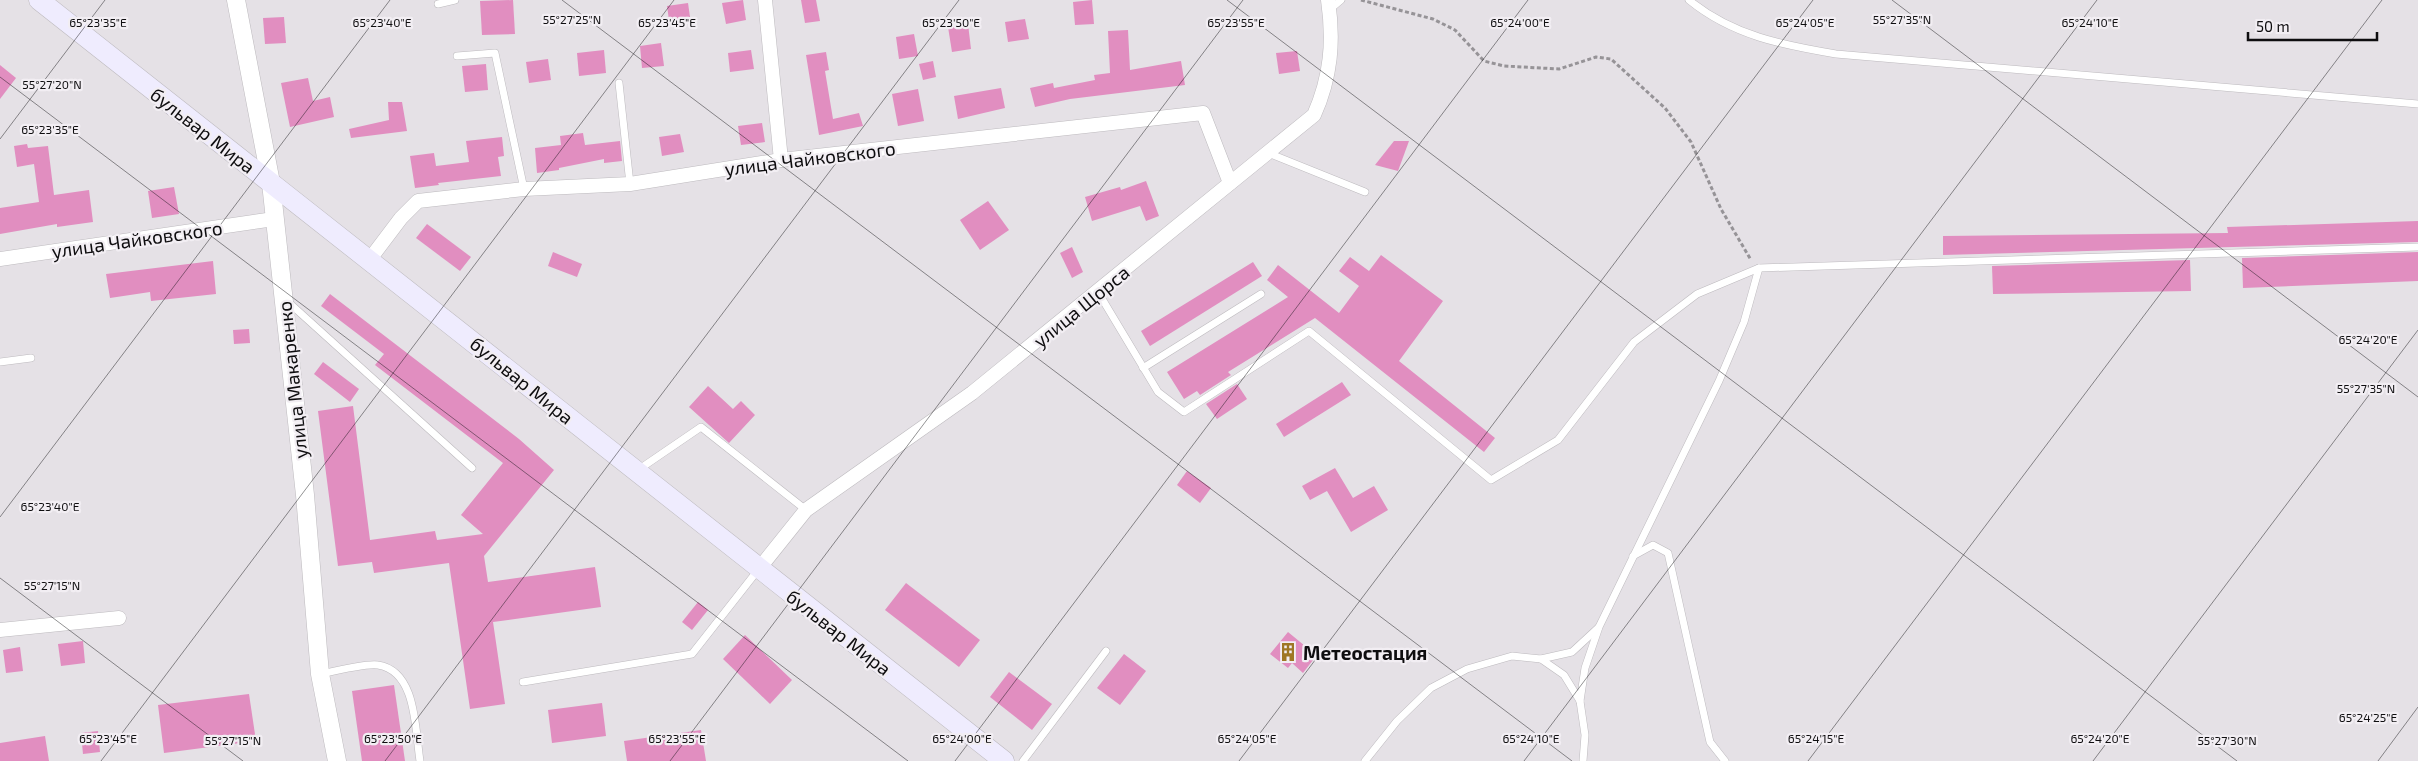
<svg xmlns="http://www.w3.org/2000/svg" width="2418" height="761" viewBox="0 0 2418 761" font-family="'Exo 2',sans-serif">
<style>
.building{fill:#e18ec0}
.lines{fill:none;stroke-linecap:round;stroke-linejoin:round}
.service-casing{stroke:#bdbabe;stroke-width:8}
.minor-casing{stroke:#bdbabe;stroke-width:15}
.tertiary-casing{stroke:#bdbabe;stroke-width:19}
.secondary-casing{stroke:#bdbabe;stroke-width:21}
.path{stroke:#969397;stroke-width:3;stroke-dasharray:4 2.5;stroke-linecap:butt}
.service{stroke:#fff;stroke-width:7}
.minor{stroke:#fff;stroke-width:14}
.tertiary{stroke:#fff;stroke-width:18}
.secondary{stroke:#efecfe;stroke-width:20}
.ticks{fill:none;stroke:#0e0d0f;stroke-width:1;stroke-opacity:0.45}
.labels{text-anchor:middle;dominant-baseline:central;stroke-width:4.5;stroke-linejoin:round;paint-order:stroke}
.street-label{font-size:19px;fill:#0e0d0f;stroke:#f2eef3}
.poi-label{font-size:19px;font-weight:bold;fill:#0e0d0f;stroke:#f2eef3;text-anchor:start}
.ticks-label{font-size:12px;text-anchor:middle;fill:#0e0d0f;stroke:#f2eef3;stroke-width:4.5;stroke-linejoin:round;paint-order:stroke}
</style>
<rect width="100%" height="100%" fill="#e5e1e6"/>
<!-- building -->
<g class="building">
<path d="M513,0L515,34L482,35L480,1Z"/>
<path d="M743,0L746,20L726,24L722,3Z"/>
<path d="M801,0H816L820,21L805,23Z"/>
<path d="M1092,0L1094,24L1075,25L1073,2Z"/>
<path d="M688,3L690,17L669,20L667,6Z"/>
<path d="M284,17L286,43L265,44L263,18Z"/>
<path d="M1025,19L1029,39L1008,42L1005,22Z"/>
<path d="M968,24L971,49L952,52L948,27Z"/>
<path d="M1128,30L1130,70L1181,61L1185,85L1070,99L1035,107L1030,88L1053,83L1054,88L1095,80L1094,75L1110,73L1108,31Z"/>
<path d="M914,34L918,56L899,59L896,37Z"/>
<path d="M661,43L664,66L642,68L640,46Z"/>
<path d="M604,50L606,73L579,76L577,53Z"/>
<path d="M751,50L754,69L730,72L728,53Z"/>
<path d="M1297,51L1300,71L1279,74L1276,53Z"/>
<path d="M826,52L829,70L825,71L833,119L859,113L863,126L819,135L806,55Z"/>
<path d="M548,59L551,80L529,83L526,62Z"/>
<path d="M933,61L936,77L923,80L919,64Z"/>
<path d="M486,64L488,90L465,92L462,66Z"/>
<path d="M0,65L16,78L0,99Z"/>
<path d="M308,78L313,101L330,97L334,117L290,127L281,83Z"/>
<path d="M1001,88L1005,108L958,119L954,96Z"/>
<path d="M918,89L924,121L898,126L892,94Z"/>
<path d="M388,102H402L407,131L351,138L349,129L389,120Z"/>
<path d="M762,123L765,142L741,145L738,126Z"/>
<path d="M583,133L585,145L620,141L622,161L604,163V159L559,168V170L537,173L535,148L561,145L560,136Z"/>
<path d="M680,134L684,152L662,156L659,137Z"/>
<path d="M502,137L504,156L498,157L501,176L438,183L439,185L415,188L410,156L434,153L436,166L469,162L466,141Z"/>
<path d="M1394,141H1409L1398,171L1375,165Z"/>
<path d="M27,144L28,148L48,146L54,195L89,190L93,222L57,227V224L0,234V208L39,202L34,164L17,167L14,146Z"/>
<path d="M1146,181L1159,216L1146,221L1140,206L1092,221L1085,197L1120,187L1121,190Z"/>
<path d="M174,187L179,214L152,218L148,191Z"/>
<path d="M988,201L1009,230L980,250L960,220Z"/>
<path d="M2418,221V242L1943,255V236L2228,233L2227,227Z"/>
<path d="M427,224L471,257L460,271L416,238Z"/>
<path d="M1072,247L1083,272L1072,278L1060,253Z"/>
<path d="M553,252L582,264L577,277L548,266Z"/>
<path d="M2418,252V281L2243,288L2242,258Z"/>
<path d="M1381,255L1443,301L1399,361L1495,438L1484,452L1315,318L1228,372L1231,375L1200,395L1197,391L1184,399L1167,372L1288,297L1267,280L1278,265L1339,313L1359,286L1339,271L1350,257L1369,271Z"/>
<path d="M2190,260L2191,291L1993,294L1992,266Z"/>
<path d="M213,261L216,294L151,301L150,292L110,298L106,274Z"/>
<path d="M1253,262L1262,276L1150,346L1141,331Z"/>
<path d="M330,294L519,439L554,470L484,556L488,582L595,567L601,607L493,622L505,704L470,709L449,563L374,573L372,562L338,566L318,411L353,406L370,540L435,531L437,540L483,534L461,515L503,463L375,365L384,354L321,306Z"/>
<path d="M249,329L250,343L234,344L233,330Z"/>
<path d="M323,362L359,389L350,402L314,374Z"/>
<path d="M1342,382L1351,395L1284,437L1276,424Z"/>
<path d="M1237,384L1247,399L1217,419L1206,404Z"/>
<path d="M708,386L733,409L741,401L755,415L729,443L689,407Z"/>
<path d="M1335,468L1353,498L1374,486L1388,510L1351,532L1327,491L1310,500L1302,486Z"/>
<path d="M1187,471L1211,488L1200,503L1177,485Z"/>
<path d="M906,583L980,640L959,667L885,610Z"/>
<path d="M698,602L708,610L692,630L682,622Z"/>
<path d="M1288,632L1305,646L1302,650L1313,660L1303,673L1292,663L1288,668L1270,654Z"/>
<path d="M745,635L792,680L770,704L723,659Z"/>
<path d="M83,641L85,663L61,666L58,644Z"/>
<path d="M20,647L23,671L6,673L3,650Z"/>
<path d="M1124,654L1146,671L1120,705L1097,688Z"/>
<path d="M1009,672L1052,704L1032,730L990,697Z"/>
<path d="M394,685L405,761H362L352,691Z"/>
<path d="M249,694L256,741L164,753L158,705Z"/>
<path d="M602,703L606,736L552,743L548,710Z"/>
<path d="M701,730L706,761H627L624,741Z"/>
<path d="M98,731L100,752L83,754L81,733Z"/>
<path d="M45,736L49,761H0V743Z"/>
</g>
<g class="lines">
<!-- service casing -->
<g class="service-casing">
<g id="service">
<path d="M1689,0C1733,36 1783,45 1836,54L2418,104"/>
<path d="M438,4L455,0"/>
<path d="M1329,10L1341,0"/>
<path d="M457,56L495,53L524,189"/>
<path d="M619,83L630,184"/>
<path d="M1268,153L1365,192"/>
<path d="M1098,292L1158,392L1184,412L1309,331L1491,480L1558,440L1634,342L1697,294L1759,268L2418,247"/>
<path d="M287,301L472,468"/>
<path d="M0,362L31,358"/>
<path d="M1143,368L1261,294"/>
<path d="M638,470L701,427L806,510"/>
<path d="M1633,556L1653,545L1668,553L1710,742L1725,761"/>
<path d="M1541,659L1572,652L1598,628"/>
<path d="M321,674C334,671 367,663 378,665C417,671 415,730 420,761"/>
<path d="M523,682L692,654L758,570"/>
<path d="M1580,701L1585,668L1599,627L1719,381L1744,322L1759,268"/>
<path d="M1023,761L1106,651"/>
<path d="M1365,761L1397,721L1431,688L1467,669L1512,656L1541,659L1564,675L1580,701L1585,735L1583,761"/>
</g>
</g>
<!-- minor casing -->
<g class="minor-casing">
<g id="minor">
<path d="M765,0L781,160"/>
<path d="M0,259L274,219"/>
<path d="M370,259L401,218L418,201L524,189L630,184L781,160L1203,113L1230,183"/>
<path d="M758,570L806,510L972,393L1314,115C1331,77 1334,41 1328,0"/>
<path d="M0,630L119,618"/>
</g>
</g>
<!-- tertiary casing -->
<g class="tertiary-casing">
<path id="tertiary" d="M236,0L271,183L305,495L320,674L337,761"/>
</g>
<!-- secondary casing -->
<g class="secondary-casing">
<path id="secondary" d="M39,0L1004,761"/>
</g>
<!-- path -->
<path class="path" d="M1361,0L1433,19L1455,30L1484,61L1504,66L1559,69L1596,57L1611,59L1665,108L1691,142L1721,209L1751,260"/>
<!-- service -->
<use href="#service" class="service"/>
<!-- minor -->
<use href="#minor" class="minor"/>
<!-- tertiary -->
<use href="#tertiary" class="tertiary"/>
<!-- secondary -->
<use href="#secondary" class="secondary"/>
</g>
<!-- ticks -->
<path class="ticks" d="M562,0L1572,761M1227,0L2237,761M1892,0L2418,397M0,77L908,761M0,139L105,0M0,517L390,0M0,578L243,761M101,761L674,0M385,761L959,0M670,761L1243,0M955,761L1528,0M1239,761L1813,0M1524,761L2097,0M1808,761L2382,0M2093,761L2418,330M2378,761L2418,707"/>
<!-- icons -->
<defs>
<g id="building-bare" transform="scale(1.5)"><path d="M-4-6H4V6H1V3H-1V6H-4ZM-2.5-4.3h1.7v1.8h-1.7ZM.8-4.3h1.7v1.8H.8ZM-2.5-1h1.7V.8h-1.7ZM.8-1h1.7V.8H.8Z" fill="#9f7724" stroke="#f2eef3" stroke-width="2.5" paint-order="stroke"/></g>
</defs>
<g fill-rule="evenodd">
<use href="#building-bare" x="1288" y="652"/>
</g>
<g class="labels">
<!-- street labels -->
<g class="street-label">
<text transform="translate(203 130) rotate(38)">бульвар Мира</text>
<text transform="translate(810 158) rotate(-7)">улица Чайковского</text>
<text transform="translate(137 239) rotate(-8)">улица Чайковского</text>
<text transform="translate(1081 306) rotate(-39)">улица Щорса</text>
<text transform="translate(292 380) rotate(-96)">улица Макаренко</text>
<text transform="translate(522 380) rotate(39)">бульвар Мира</text>
<text transform="translate(839 632) rotate(38)">бульвар Мира</text>
</g>
<!-- poi labels -->
<g class="poi-label">
<text x="1303" y="652">Метеостация</text>
</g>
</g>
<g class="ticks-label">
<text x="572" y="24">55°27'25"N</text>
<text x="1902" y="24">55°27'35"N</text>
<text x="98" y="27">65°23'35"E</text>
<text x="382" y="27">65°23'40"E</text>
<text x="667" y="27">65°23'45"E</text>
<text x="951" y="27">65°23'50"E</text>
<text x="1236" y="27">65°23'55"E</text>
<text x="1520" y="27">65°24'00"E</text>
<text x="1805" y="27">65°24'05"E</text>
<text x="2090" y="27">65°24'10"E</text>
<text x="52" y="89">55°27'20"N</text>
<text x="50" y="134">65°23'35"E</text>
<text x="2368" y="344">65°24'20"E</text>
<text x="2366" y="393">55°27'35"N</text>
<text x="50" y="511">65°23'40"E</text>
<text x="52" y="590">55°27'15"N</text>
<text x="2368" y="722">65°24'25"E</text>
<text x="108" y="743">65°23'45"E</text>
<text x="393" y="743">65°23'50"E</text>
<text x="677" y="743">65°23'55"E</text>
<text x="962" y="743">65°24'00"E</text>
<text x="1247" y="743">65°24'05"E</text>
<text x="1531" y="743">65°24'10"E</text>
<text x="1816" y="743">65°24'15"E</text>
<text x="2100" y="743">65°24'20"E</text>
<text x="233" y="745">55°27'15"N</text>
<text x="2227" y="745">55°27'30"N</text>
</g>
<!-- scale -->
<path d="M2248 32v8h129v-8" fill="none" stroke="#0e0d0f" stroke-width="2.5"/>
<text x="2256" y="32" font-size="15" fill="#0e0d0f" stroke="#f2eef3" stroke-width="4" paint-order="stroke">50 m</text>
</svg>
